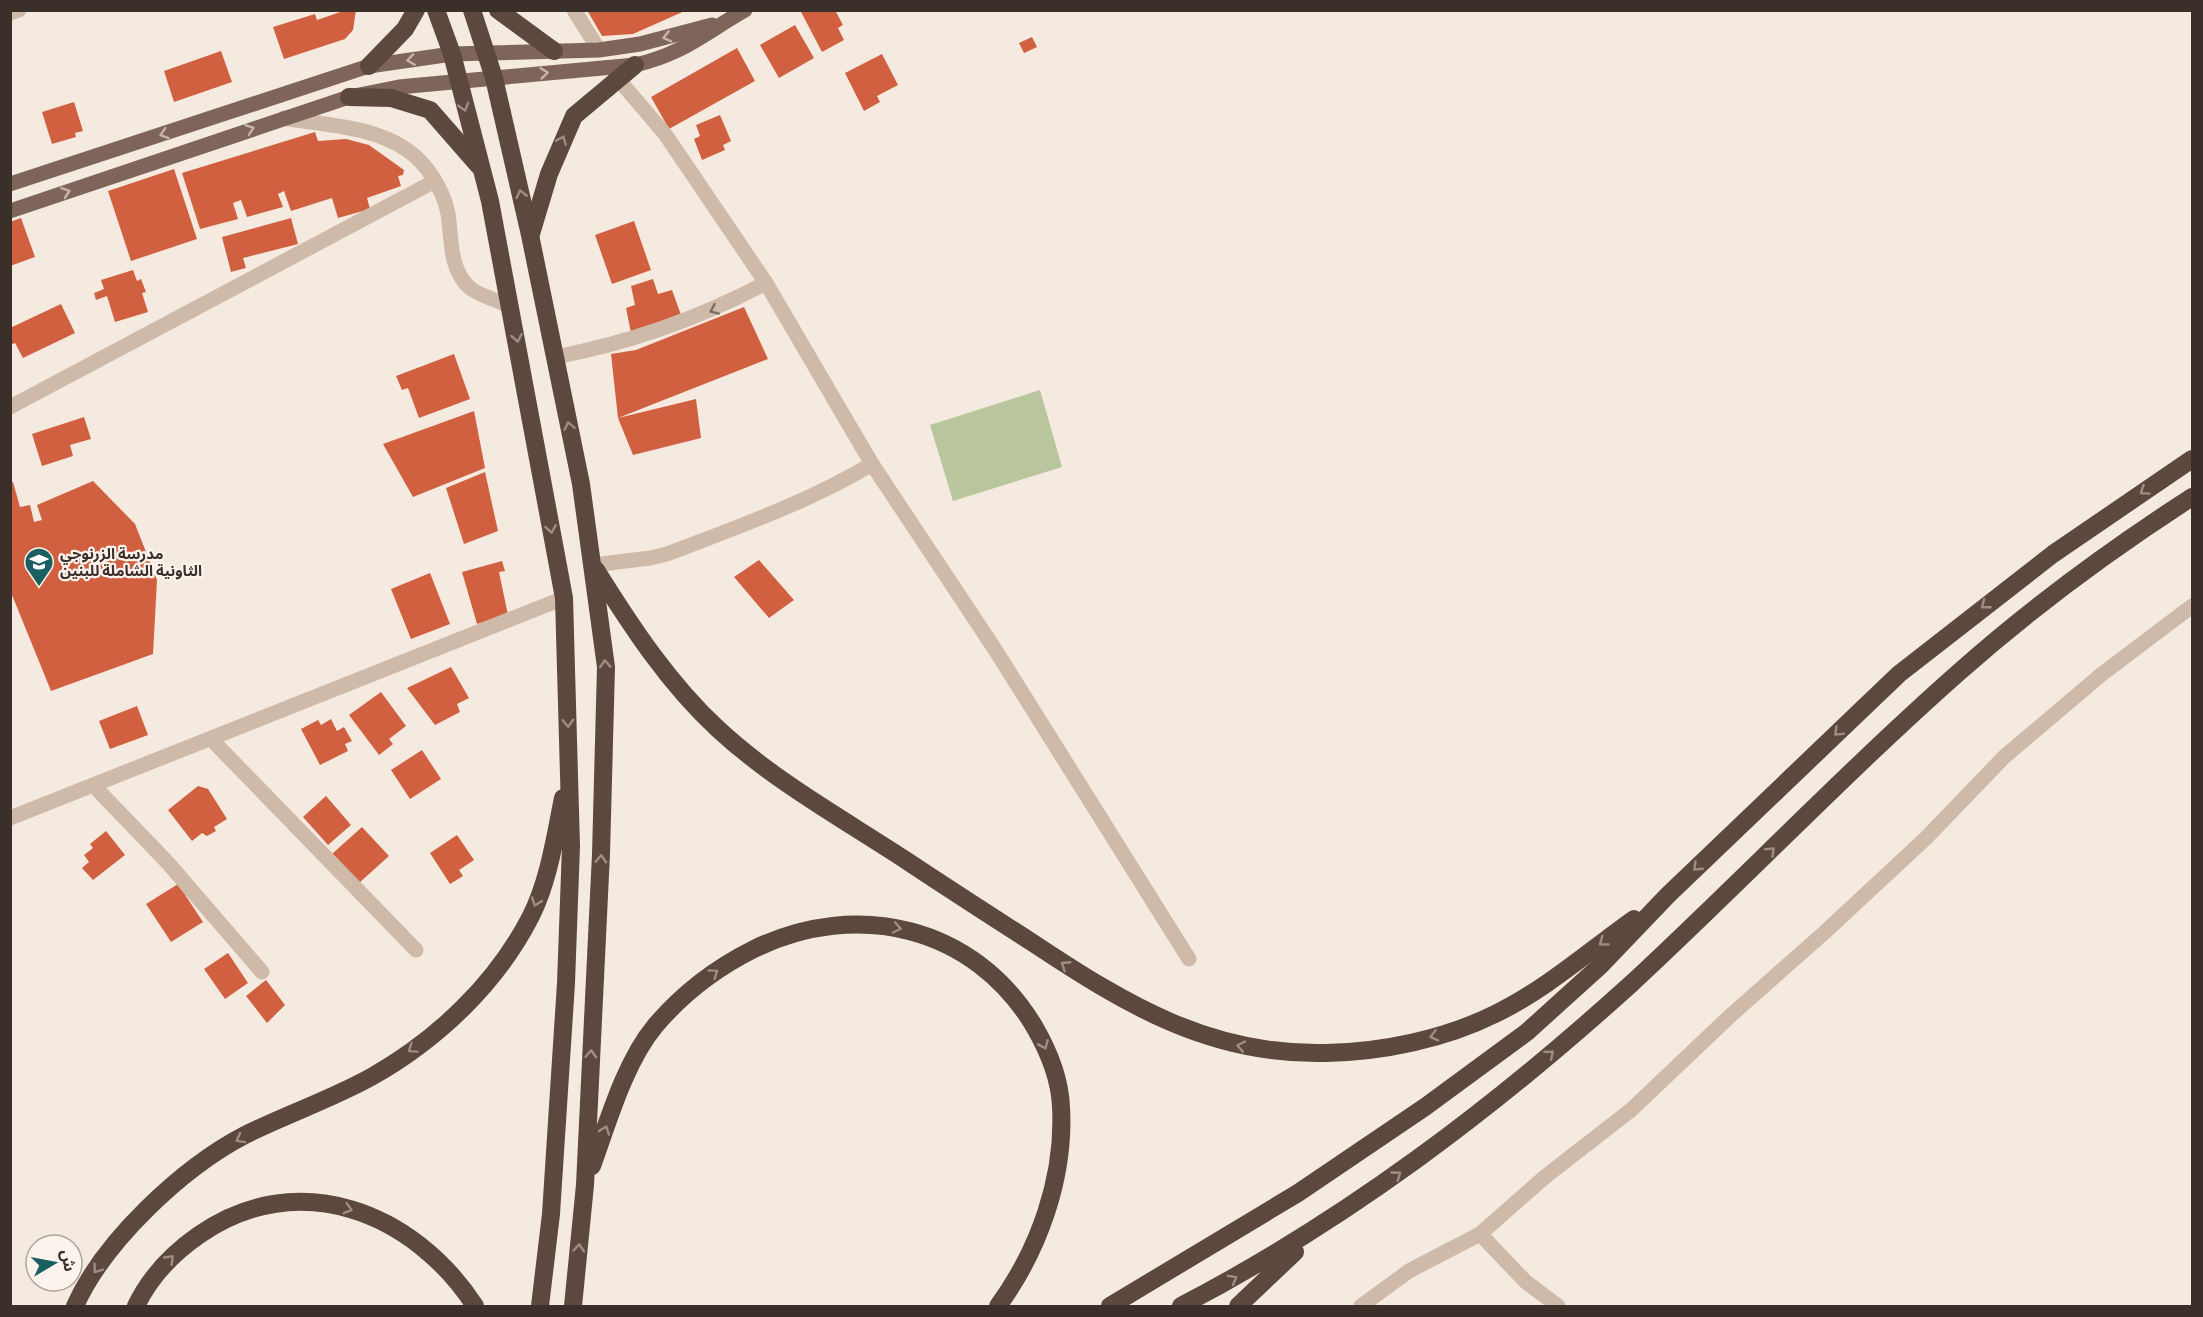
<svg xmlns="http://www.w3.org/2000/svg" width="2203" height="1317" viewBox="0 0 2203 1317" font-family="Commissioner,'Noto Sans Arabic',sans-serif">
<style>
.green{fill:#b9c69d}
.building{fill:#d16041}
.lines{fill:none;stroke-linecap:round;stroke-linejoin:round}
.minor{stroke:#cfb9a9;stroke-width:15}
.major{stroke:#7f6559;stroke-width:15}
.highway{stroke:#5d4840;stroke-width:18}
.oneway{stroke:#c4b4aa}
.oneway2{stroke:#9d8d85}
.oneway3{stroke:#7e6d63}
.labels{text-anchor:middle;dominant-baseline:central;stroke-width:4.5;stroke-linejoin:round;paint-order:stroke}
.poi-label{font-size:15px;font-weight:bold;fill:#3b2f29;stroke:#fcf4ec;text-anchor:start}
</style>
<rect width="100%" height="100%" fill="#f5eadf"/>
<!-- green -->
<path class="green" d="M1040,390L1062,467L953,501L930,425Z"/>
<!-- building -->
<g class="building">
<path d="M346,10H356L353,30L345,39L284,59L273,27L315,14L317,20Z"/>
<path d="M587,10H687L633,34L602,36Z"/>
<path d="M800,10H835L843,25L838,28L844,40L822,52Z"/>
<path d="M795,25L814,58L779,78L760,45Z"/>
<path d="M1032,37L1037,47L1024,53L1019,43Z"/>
<path d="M737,48L755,81L669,129L651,97Z"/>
<path d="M221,51L232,82L174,102L164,71Z"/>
<path d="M882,54L898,85L877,96L880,102L864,111L845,73Z"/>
<path d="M74,102L83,131L75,133L76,137L52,144L42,112Z"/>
<path d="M720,115L731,141L723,145L725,150L702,160L694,139L700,136L696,125Z"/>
<path d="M315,132L318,141L346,139L369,145L404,170L403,175L398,176L401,186L367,198L370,209L338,218L332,198L291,211L284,191L278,194L283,207L247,217L241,200L233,203L238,219L200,229L182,173Z"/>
<path d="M174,169L197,239L131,261L108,191Z"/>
<path d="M21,218L35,257L10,266V222Z"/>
<path d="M291,218L298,244L243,258L246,268L231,272L222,237Z"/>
<path d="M634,221L651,270L612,284L595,235Z"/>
<path d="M133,270L137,281L141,279L146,292L142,293L148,312L115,322L107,296L96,300L94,293L104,289L101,280Z"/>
<path d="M653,279L658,294L672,290L681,315L631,333L626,308L635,305L631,286Z"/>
<path d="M61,304L75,333L23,358L15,343L10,345V328Z"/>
<path d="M744,307L768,359L618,418L611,354L636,350Z"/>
<path d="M454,354L470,399L419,418L408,388L402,390L396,376Z"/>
<path d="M696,399L701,438L633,455L618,418Z"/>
<path d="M474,411L485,468L413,497L383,444Z"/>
<path d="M84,417L91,439L70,445L73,456L42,466L32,434Z"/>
<path d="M485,472L498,531L464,544L446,488Z"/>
<path d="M93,481L135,524L157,580L153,654L51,691L10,590V483L13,482L20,507L30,505L34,522L42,520L37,505Z"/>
<path d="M759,560L794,600L769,618L734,577Z"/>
<path d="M502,561L505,571L499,572L508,615L477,624L462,572Z"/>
<path d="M430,573L450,624L411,639L391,589Z"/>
<path d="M451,667L469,698L457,704L460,712L435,725L407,688Z"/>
<path d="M381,692L406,726L389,739L393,744L379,755L349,715Z"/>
<path d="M137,706L148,735L110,749L99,721Z"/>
<path d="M331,719L337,731L344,727L352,741L345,744L348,751L320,765L301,729L318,720L321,725Z"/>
<path d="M422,750L441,779L410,799L391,770Z"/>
<path d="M198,786L208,789L227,819L214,827L216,831L207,836L202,833L192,841L168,810Z"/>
<path d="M326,796L351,825L328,845L303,817Z"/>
<path d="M362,827L389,856L359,883L332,854Z"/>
<path d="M106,831L125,855L93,880L82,868L89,862L84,855L93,848L90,844Z"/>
<path d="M457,835L474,860L459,870L463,876L450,884L430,853Z"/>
<path d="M178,884L203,922L171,942L146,904Z"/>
<path d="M228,953L248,983L225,999L204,969Z"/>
<path d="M266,980L285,1005L267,1023L246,996Z"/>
</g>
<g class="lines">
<!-- minor -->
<g class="minor">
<path d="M574,10L599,50"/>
<path d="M10,13L19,10"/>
<path d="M619,80L665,134L766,283L872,464L996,651L1189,959"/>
<path d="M284,118C323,125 374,126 407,150C427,163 444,191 448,214C452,239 449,269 469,287C479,296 499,301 511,306"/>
<path d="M555,357C630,343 698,319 766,283"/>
<path d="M10,407L435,181"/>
<path d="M593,565L650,558L667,554C737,527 807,503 872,464"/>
<path d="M211,739L416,950"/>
<path d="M93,785L168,863L262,972"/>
<path d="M10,818L564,598"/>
<path d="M1480,1234L1526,1282L1558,1306"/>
<path d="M1361,1306L1409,1271L1480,1234L1546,1176L1631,1110L1730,1016L1825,932L1926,838L2004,757L2102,674L2192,606"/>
</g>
<!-- major -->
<g class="major">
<path d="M10,184L369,66L452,54L599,50L640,44L712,25"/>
<path d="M10,211L349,97L399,87L635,65C683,54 703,34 745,10"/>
</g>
<!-- highway -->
<g class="highway">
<path d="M436,10L452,54L490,201L564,598L571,846L566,983L551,1214L540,1306"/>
<path d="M472,10L494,78L530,235L581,484L606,667L601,854L585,1185L573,1306"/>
<path d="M498,10L554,51"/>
<path d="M369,66L405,29L416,10"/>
<path d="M349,97L391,98L430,110L479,166"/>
<path d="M531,234L549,174L574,116L635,65"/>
<path d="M596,570C631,626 669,684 718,729C774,781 843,819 907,861C949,889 991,916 1033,943C1125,1004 1210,1056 1326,1053C1382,1052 1445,1039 1495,1014C1545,990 1589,951 1634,919"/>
<path d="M592,1166C608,1122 625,1062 655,1026C682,994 716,968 754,949C857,899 974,926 1034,1026C1048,1050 1060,1080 1061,1107C1065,1177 1039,1250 998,1306"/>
<path d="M75,1306C104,1241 182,1168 245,1135C287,1114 332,1099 373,1076C438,1039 497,983 531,916C549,880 555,837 563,798"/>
<path d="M136,1306C150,1277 173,1253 199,1235C298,1166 414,1212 475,1306"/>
<path d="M1110,1306L1298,1193L1425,1107L1527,1032L1600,966L1668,895L1899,674L2053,554L2192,459"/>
<path d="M1181,1306C1346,1220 1493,1109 1631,984C1741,882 1845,773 1958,673C2031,608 2110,550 2192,497"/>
<path d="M1238,1306L1295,1252"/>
</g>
</g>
<!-- one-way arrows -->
<defs><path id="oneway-chevron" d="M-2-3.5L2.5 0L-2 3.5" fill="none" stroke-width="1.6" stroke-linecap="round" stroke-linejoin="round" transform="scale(1.5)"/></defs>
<g class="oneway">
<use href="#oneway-chevron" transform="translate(667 37) rotate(166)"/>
<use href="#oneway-chevron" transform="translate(411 60) rotate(172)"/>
<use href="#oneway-chevron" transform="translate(544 73) rotate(-6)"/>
<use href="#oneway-chevron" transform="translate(250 129) rotate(-19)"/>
<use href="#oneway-chevron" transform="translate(164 134) rotate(162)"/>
<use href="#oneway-chevron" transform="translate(66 192) rotate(-19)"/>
</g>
<g class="oneway2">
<use href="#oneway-chevron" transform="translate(464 107) rotate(74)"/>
<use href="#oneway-chevron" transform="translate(562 140) rotate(-68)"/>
<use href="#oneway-chevron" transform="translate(521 194) rotate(-103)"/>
<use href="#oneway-chevron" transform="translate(517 338) rotate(80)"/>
<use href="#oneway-chevron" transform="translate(569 426) rotate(-102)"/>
<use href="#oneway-chevron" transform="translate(2144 491) rotate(146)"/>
<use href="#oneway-chevron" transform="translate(551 529) rotate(80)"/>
<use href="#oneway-chevron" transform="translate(1985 605) rotate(142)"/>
<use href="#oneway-chevron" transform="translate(605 664) rotate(-94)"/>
<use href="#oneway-chevron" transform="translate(568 723) rotate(88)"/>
<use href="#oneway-chevron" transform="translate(1838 732) rotate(136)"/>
<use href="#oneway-chevron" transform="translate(1771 851) rotate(-44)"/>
<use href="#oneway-chevron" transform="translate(601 859) rotate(-87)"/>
<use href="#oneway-chevron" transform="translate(1697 867) rotate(136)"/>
<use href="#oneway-chevron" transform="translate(536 902) rotate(110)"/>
<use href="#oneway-chevron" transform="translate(897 928) rotate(12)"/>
<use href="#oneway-chevron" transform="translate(1603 942) rotate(144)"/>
<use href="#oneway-chevron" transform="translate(1065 965) rotate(-147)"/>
<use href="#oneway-chevron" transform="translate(714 973) rotate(-35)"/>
<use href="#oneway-chevron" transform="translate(1434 1036) rotate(166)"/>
<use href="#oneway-chevron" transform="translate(1044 1045) rotate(66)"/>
<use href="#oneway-chevron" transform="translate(1241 1046) rotate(-168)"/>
<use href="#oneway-chevron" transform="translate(412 1049) rotate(145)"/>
<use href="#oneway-chevron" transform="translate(591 1054) rotate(-87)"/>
<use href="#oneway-chevron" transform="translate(1550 1054) rotate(-40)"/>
<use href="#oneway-chevron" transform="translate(605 1130) rotate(-70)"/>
<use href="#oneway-chevron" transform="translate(240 1139) rotate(151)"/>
<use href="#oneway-chevron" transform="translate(1397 1175) rotate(-36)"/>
<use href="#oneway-chevron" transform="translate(348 1209) rotate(16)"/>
<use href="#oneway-chevron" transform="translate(579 1248) rotate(-85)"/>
<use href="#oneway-chevron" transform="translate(170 1259) rotate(-46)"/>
<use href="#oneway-chevron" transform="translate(97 1269) rotate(125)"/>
<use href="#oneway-chevron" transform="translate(1233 1279) rotate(-29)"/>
</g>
<use class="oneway3" href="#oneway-chevron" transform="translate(714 310) rotate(156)"/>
<!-- icons -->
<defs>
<g id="school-pin" transform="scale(1.5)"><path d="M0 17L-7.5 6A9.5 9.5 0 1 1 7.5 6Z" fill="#1a5f62" stroke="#fcf4ec"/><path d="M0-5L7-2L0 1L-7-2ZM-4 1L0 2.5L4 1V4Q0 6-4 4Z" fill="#fff"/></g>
</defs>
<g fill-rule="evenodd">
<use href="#school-pin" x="39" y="562"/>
</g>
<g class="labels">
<!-- poi labels -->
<g class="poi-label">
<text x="60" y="553">مدرسة الزرنوجي<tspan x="60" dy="17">الثاونية الشاملة للبنين</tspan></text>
</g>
</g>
<!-- border -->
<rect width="2203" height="1317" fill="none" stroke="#3b2f29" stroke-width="24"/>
<!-- north arrow -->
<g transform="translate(54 1263) rotate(80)"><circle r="28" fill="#fcf4ec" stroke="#afa59e" stroke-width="1.5"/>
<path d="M0-4.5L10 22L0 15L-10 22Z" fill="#1a5f62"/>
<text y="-9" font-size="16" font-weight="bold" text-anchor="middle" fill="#3b2f29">ش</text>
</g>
</svg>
